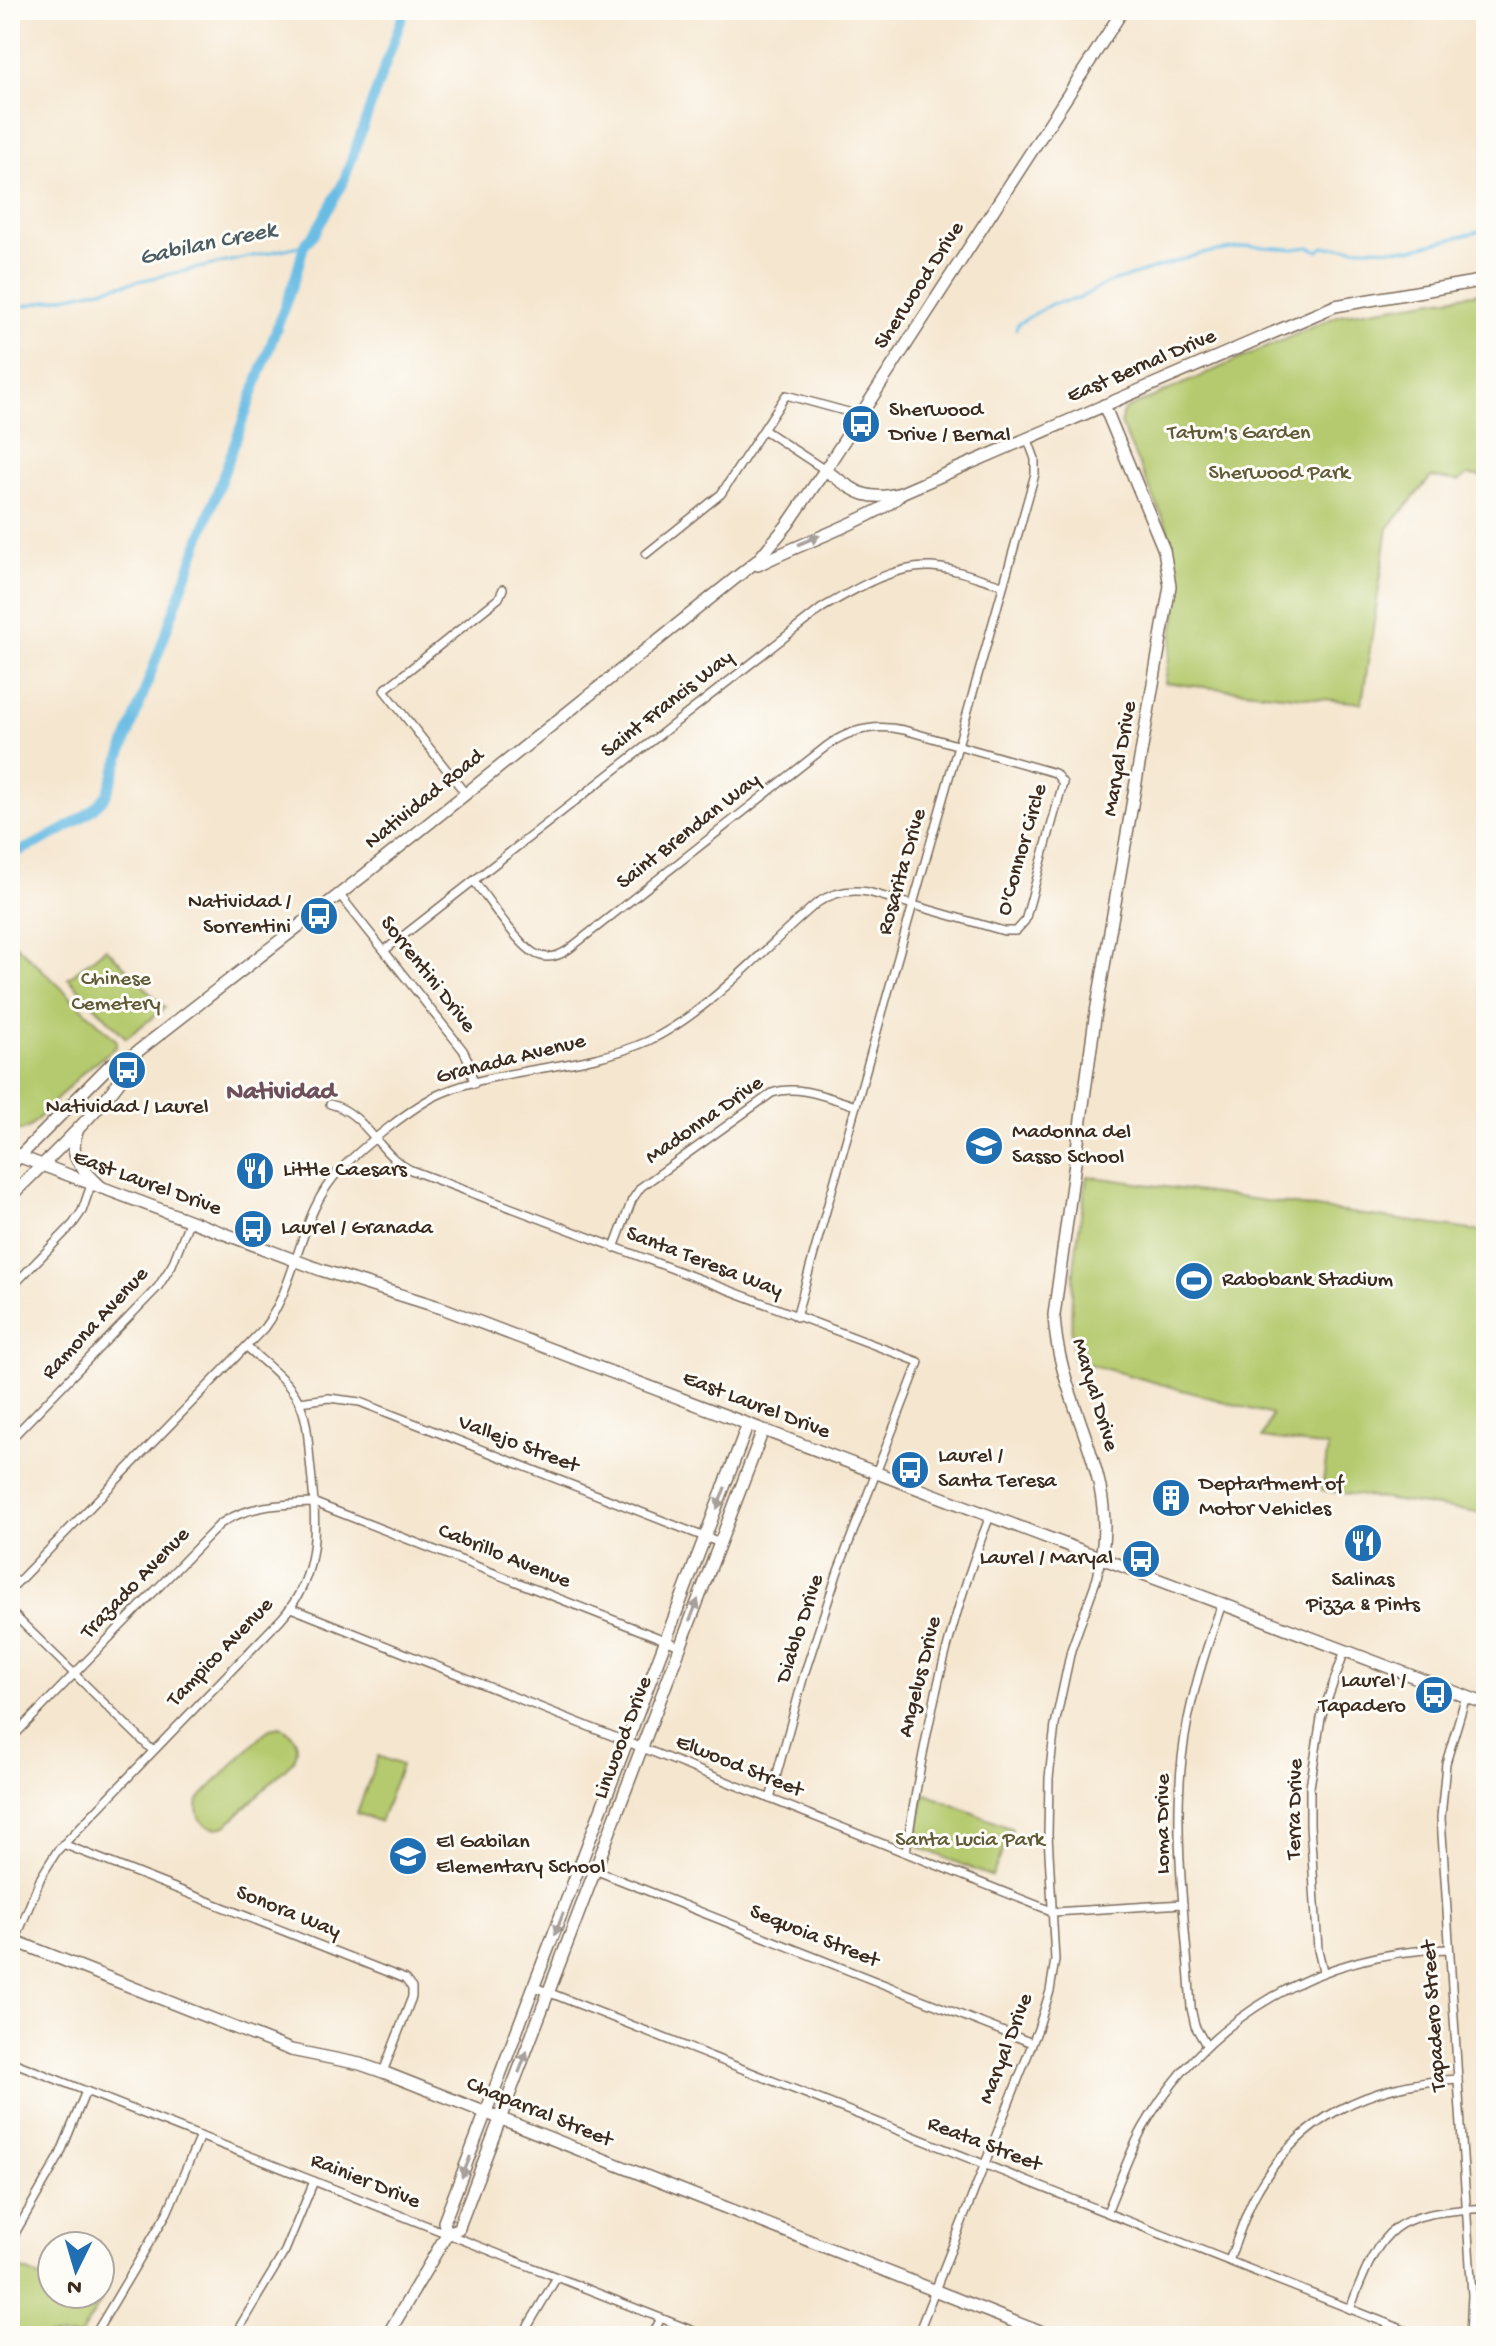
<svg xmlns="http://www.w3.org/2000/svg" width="1496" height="2346" viewBox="0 0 1496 2346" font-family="'Gochi Hand',sans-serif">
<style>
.green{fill:#b5ca6e;stroke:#787a46;stroke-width:2}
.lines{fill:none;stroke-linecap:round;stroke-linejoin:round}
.stream{stroke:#68bce4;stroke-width:3}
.canal{stroke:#68bce4;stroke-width:10}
.street-casing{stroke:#7c6c5c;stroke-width:10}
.secondary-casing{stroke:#7c6c5c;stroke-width:14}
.street{stroke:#fff;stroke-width:7}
.secondary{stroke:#fff;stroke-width:11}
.oneway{fill:#a79f9a}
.labels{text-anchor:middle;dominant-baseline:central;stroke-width:6;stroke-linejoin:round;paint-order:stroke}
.street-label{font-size:22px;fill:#3b2a1e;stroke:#fdfcf7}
.poi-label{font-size:22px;fill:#3b2a1e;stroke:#fdfcf7;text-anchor:start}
.park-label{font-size:22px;fill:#605a36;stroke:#fdfcf7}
.water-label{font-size:24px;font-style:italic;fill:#4b5d63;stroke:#fdfcf7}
.quarter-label{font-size:26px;font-weight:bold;fill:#6e505d;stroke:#fdfcf7}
</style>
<rect width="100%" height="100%" fill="#fdfcf7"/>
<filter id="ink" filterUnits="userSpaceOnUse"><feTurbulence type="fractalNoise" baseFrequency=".0125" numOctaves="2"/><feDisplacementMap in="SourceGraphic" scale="16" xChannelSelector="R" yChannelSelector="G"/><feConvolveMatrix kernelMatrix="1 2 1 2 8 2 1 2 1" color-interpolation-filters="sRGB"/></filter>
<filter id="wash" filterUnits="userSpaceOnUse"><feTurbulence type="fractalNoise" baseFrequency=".006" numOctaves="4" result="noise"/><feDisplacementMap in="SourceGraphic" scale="32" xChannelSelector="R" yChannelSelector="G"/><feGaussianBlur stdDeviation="1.8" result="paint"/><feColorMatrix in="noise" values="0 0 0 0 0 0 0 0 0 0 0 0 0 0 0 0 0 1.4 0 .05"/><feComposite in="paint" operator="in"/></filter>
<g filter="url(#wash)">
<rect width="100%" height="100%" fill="#f5e6cf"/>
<!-- green -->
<g class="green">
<path d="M1486,292V477L1468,475L1459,481L1431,477L1388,528L1362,703L1165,683L1176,616L1168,529L1121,425L1122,414L1126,409L1340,315Z"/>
<path d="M10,939L117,1041L116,1047L84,1071L30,1127L21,1131L10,1127Z"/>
<path d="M106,948L165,1008L126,1038L68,978Z"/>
<path d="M1087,1176L1486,1232V1514L1322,1490L1328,1447L1262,1438L1272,1415L1074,1360C1066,1298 1078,1238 1087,1176Z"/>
<path d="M280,1727C295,1733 301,1745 294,1760L226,1826C207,1832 194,1820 198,1800L264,1733L270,1729Z"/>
<path d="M378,1756L401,1765L380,1822L357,1813Z"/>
<path d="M924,1793L1012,1829L992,1877L919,1847L917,1840Z"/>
<path d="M12,2266L52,2282V2294H83L101,2301L80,2336H10V2267Z"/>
</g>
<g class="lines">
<!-- stream -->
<g class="stream">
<path d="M10,309L304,245"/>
<path d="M1016,329L1018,324L1051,304L1078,299L1105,284L1200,254L1249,246L1293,249L1309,247L1319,251L1323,247L1411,249L1486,230"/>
</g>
<!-- canal -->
<path class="canal" d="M10,855C40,843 88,820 107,794L296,275L304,245L315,233L343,183L405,10"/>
</g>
</g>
<g filter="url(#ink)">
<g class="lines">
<!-- street casing -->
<g class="street-casing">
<g id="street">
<path d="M764,430L825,470"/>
<path d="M646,554L721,494L786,395L859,415"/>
<path d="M465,793L384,690L499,598L503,589"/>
<path d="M339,894L463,1050L468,1060L474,1084"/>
<path d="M385,950L822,608C854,590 893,565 931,567C955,568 980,579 1003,585"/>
<path d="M330,1104C367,1113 378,1155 411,1170L919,1362L838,1571L804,1675L770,1799"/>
<path d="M614,1248L632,1200L641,1187L772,1093C799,1084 829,1098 856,1106"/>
<path d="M10,1289L73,1224L82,1211L91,1185"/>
<path d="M796,1317L1035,474V459L1027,437"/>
<path d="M299,1402L329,1398L360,1402L720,1543"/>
<path d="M10,1440L158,1287L172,1265L189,1222"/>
<path d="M10,1590L264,1328C299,1281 299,1212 340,1170C361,1148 415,1104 442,1093C507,1066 583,1070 648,1041C707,1014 766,946 817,903C833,892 849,889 868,892L1004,931H1016L1025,921L1063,783L1055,773L904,730C876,724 851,729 828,745L569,949C558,957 546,960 534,953C517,943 487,898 474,881"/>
<path d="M291,1608L1054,1912L1183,1904"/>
<path d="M10,1611L152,1750"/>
<path d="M1466,1696L1446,1763L1441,1818L1472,2295L1470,2336"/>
<path d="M10,1740L220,1524C248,1505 282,1504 315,1503L680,1646"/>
<path d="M63,1844L405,1979L412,1988V1997L383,2072"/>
<path d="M906,1852C924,1736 947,1625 990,1516"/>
<path d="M582,1865L1032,2043"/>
<path d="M10,1954L41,1877L57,1851L281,1619C323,1573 316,1518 310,1461C308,1441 308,1418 298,1400C287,1379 264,1363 247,1347"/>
<path d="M1323,1971L1318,1950L1310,1825V1787L1321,1718L1345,1650"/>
<path d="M535,1987L1419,2336"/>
<path d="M1206,2045L1195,2026L1191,2008C1186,1925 1173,1840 1182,1758C1188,1704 1204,1654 1222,1604"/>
<path d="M10,2061L706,2336"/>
<path d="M1107,2212C1119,2184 1128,2155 1143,2128C1207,2016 1321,1951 1449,1949"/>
<path d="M10,2242L59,2157L86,2091"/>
<path d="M1229,2261C1237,2240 1244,2217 1254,2197C1297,2116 1370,2084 1458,2079"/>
<path d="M1350,2309C1383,2222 1393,2214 1486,2208"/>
<path d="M94,2336L167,2213L200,2136"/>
<path d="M234,2336L285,2251L314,2181"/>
<path d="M522,2336L557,2277"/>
<path d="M652,2336L661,2318"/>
<path d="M917,2336L1038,2029L1050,1991L1055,1960L1048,1835L1049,1778L1055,1725L1071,1650L1097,1578L1101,1558"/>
</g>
</g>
<!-- secondary casing -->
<g class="secondary-casing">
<g id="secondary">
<path d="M825,470C854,490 865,503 901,493L1335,306L1486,280"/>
<path d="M758,565C784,550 893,511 901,493"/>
<path d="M78,1129C66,1158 83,1169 102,1188"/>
<path d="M10,1153L321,1270L442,1308L1486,1704"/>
<path d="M10,1166L111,1064L133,1055L363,876L758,560L788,524L825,470L1123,10"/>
<path d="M10,1197C34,1172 131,1083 133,1055"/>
<path d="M1101,1558C1118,1470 1058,1403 1054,1315L1095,1018L1170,586L1164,550L1104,405"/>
<path d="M10,1939L291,2050L360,2064L383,2072L1050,2336"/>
<path d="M447,2234L444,2222L748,1424"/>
<path d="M387,2336L447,2234L459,2228L460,2224L763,1430"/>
</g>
</g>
<!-- street -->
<use href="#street" class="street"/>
<!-- secondary -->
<use href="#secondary" class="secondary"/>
</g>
<!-- one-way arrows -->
<defs><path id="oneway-solid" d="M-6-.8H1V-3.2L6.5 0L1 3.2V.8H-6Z" transform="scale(2)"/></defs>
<g class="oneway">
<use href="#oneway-solid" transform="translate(809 540) rotate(-23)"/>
<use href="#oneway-solid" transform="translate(721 1498) rotate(111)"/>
<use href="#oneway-solid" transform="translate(694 1610) rotate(-69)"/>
<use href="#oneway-solid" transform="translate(559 1924) rotate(111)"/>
<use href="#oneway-solid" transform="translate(523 2062) rotate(-69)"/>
<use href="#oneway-solid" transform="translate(466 2167) rotate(112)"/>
</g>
</g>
<!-- icons -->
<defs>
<g id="bus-disc" transform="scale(2)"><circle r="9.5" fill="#1f6fb2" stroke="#fdfcf7"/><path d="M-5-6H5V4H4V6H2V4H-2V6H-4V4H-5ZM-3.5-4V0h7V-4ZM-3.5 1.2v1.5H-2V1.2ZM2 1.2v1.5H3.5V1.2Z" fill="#fff"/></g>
<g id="school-disc" transform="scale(2)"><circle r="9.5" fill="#1f6fb2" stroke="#fdfcf7"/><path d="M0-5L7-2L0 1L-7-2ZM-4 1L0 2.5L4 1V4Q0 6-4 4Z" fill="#fff"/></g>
<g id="restaurant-disc" transform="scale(2)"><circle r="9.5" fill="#1f6fb2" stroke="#fdfcf7"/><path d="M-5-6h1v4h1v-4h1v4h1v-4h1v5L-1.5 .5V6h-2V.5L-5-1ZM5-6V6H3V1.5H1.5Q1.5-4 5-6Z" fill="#fff"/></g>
<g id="stadium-disc" transform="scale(2)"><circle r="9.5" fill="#1f6fb2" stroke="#fdfcf7"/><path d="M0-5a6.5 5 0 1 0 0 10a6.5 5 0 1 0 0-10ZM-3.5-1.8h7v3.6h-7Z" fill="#fff"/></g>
<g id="building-disc" transform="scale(2)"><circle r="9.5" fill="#1f6fb2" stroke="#fdfcf7"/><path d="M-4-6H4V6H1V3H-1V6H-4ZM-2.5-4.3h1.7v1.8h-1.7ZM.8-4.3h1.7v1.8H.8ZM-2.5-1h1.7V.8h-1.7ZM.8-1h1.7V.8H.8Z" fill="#fff"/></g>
</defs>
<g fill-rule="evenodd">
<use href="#bus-disc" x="861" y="424"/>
<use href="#bus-disc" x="319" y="916"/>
<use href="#bus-disc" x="127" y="1070"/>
<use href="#school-disc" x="984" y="1146"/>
<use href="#restaurant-disc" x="255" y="1171"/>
<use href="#bus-disc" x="253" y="1229"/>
<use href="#stadium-disc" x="1194" y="1281"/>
<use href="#bus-disc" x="910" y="1470"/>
<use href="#building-disc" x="1171" y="1498"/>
<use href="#restaurant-disc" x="1363" y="1543"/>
<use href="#bus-disc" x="1141" y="1559"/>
<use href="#bus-disc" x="1434" y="1695"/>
<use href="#school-disc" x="408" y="1856"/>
</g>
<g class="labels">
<!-- street labels -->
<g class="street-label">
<text transform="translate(920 286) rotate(-57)">Sherwood Drive</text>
<text transform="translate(1142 367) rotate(-23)">East Bernal Drive</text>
<text transform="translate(668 705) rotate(-38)">Saint Francis Way</text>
<text transform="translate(1121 759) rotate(-80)">Maryal Drive</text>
<text transform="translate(425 800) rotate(-39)">Natividad Road</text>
<text transform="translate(689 832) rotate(-38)">Saint Brendan Way</text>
<text transform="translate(1023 850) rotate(-74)">O'Connor Circle</text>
<text transform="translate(903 872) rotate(-74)">Rosarita Drive</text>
<text transform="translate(427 975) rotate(52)">Sorrentini Drive</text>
<text transform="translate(511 1060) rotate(-14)">Granada Avenue</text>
<text transform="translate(705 1121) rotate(-35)">Madonna Drive</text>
<text transform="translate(147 1184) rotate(20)">East Laurel Drive</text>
<text transform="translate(704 1263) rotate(21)">Santa Teresa Way</text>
<text transform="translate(96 1324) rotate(-47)">Ramona Avenue</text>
<text transform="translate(1094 1395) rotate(73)">Maryal Drive</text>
<text transform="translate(756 1406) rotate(21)">East Laurel Drive</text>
<text transform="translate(518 1445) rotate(21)">Vallejo Street</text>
<text transform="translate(504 1557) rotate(22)">Cabrillo Avenue</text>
<text transform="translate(136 1584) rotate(-46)">Trazado Avenue</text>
<text transform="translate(801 1629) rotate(-72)">Diablo Drive</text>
<text transform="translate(221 1653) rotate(-46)">Tampico Avenue</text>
<text transform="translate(921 1677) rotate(-76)">Angelus Drive</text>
<text transform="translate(624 1738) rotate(-69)">Linwood Drive</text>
<text transform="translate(739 1767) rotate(22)">Elwood Street</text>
<text transform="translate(1296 1809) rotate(-89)">Terra Drive</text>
<text transform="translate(1164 1824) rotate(-90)">Loma Drive</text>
<text transform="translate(288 1913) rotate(22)">Sonora Way</text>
<text transform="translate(814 1937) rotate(22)">Sequoia Street</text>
<text transform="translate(1435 2016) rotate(-94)">Tapadero Street</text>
<text transform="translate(1007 2049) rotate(-69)">Maryal Drive</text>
<text transform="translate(539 2113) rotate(22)">Chaparral Street</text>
<text transform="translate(984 2145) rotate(21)">Reata Street</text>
<text transform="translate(365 2182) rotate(22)">Rainier Drive</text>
</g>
<!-- poi labels -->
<g class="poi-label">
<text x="889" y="411">Sherwood<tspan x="889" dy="25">Drive / Bernal</tspan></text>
<text x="291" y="903" text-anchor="end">Natividad /<tspan x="291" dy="25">Sorrentini</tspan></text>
<text x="127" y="1108" text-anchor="middle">Natividad / Laurel</text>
<text x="1012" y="1133">Madonna del<tspan x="1012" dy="25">Sasso School</tspan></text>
<text x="283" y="1171">Little Caesars</text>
<text x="281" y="1229">Laurel / Granada</text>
<text x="1222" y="1281">Rabobank Stadium</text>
<text x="938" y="1457">Laurel /<tspan x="938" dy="25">Santa Teresa</tspan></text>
<text x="1199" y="1485">Deptartment of<tspan x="1199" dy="25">Motor Vehicles</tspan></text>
<text x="1113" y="1559" text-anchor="end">Laurel / Maryal</text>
<text x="1363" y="1581" text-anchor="middle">Salinas<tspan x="1363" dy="25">Pizza &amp; Pints</tspan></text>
<text x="1406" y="1682" text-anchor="end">Laurel /<tspan x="1406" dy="25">Tapadero</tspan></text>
<text x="436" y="1843">El Gabilan<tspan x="436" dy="25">Elementary School</tspan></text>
</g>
<!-- park labels -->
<g class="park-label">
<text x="1239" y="434">Tatum's Garden</text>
<text x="1279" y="474">Sherwood Park</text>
<text x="116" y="980">Chinese<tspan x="116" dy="25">Cemetery</tspan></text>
<text x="970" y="1841">Santa Lucia Park</text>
</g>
<!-- water labels -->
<g class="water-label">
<text transform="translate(208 245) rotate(-12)">Gabilan Creek</text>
</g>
<!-- quarter labels -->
<g class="quarter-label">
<text x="281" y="1093">Natividad</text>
</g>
</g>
<!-- margin -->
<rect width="1496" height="2346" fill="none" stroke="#fdfcf7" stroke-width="40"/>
<!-- north arrow -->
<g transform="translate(76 2270) rotate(185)"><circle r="38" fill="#fdfcf7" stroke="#afa8a0" stroke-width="2"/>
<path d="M0-6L14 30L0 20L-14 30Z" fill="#1f6fb2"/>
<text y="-12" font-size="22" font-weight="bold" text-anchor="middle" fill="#3b2a1e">N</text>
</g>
</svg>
